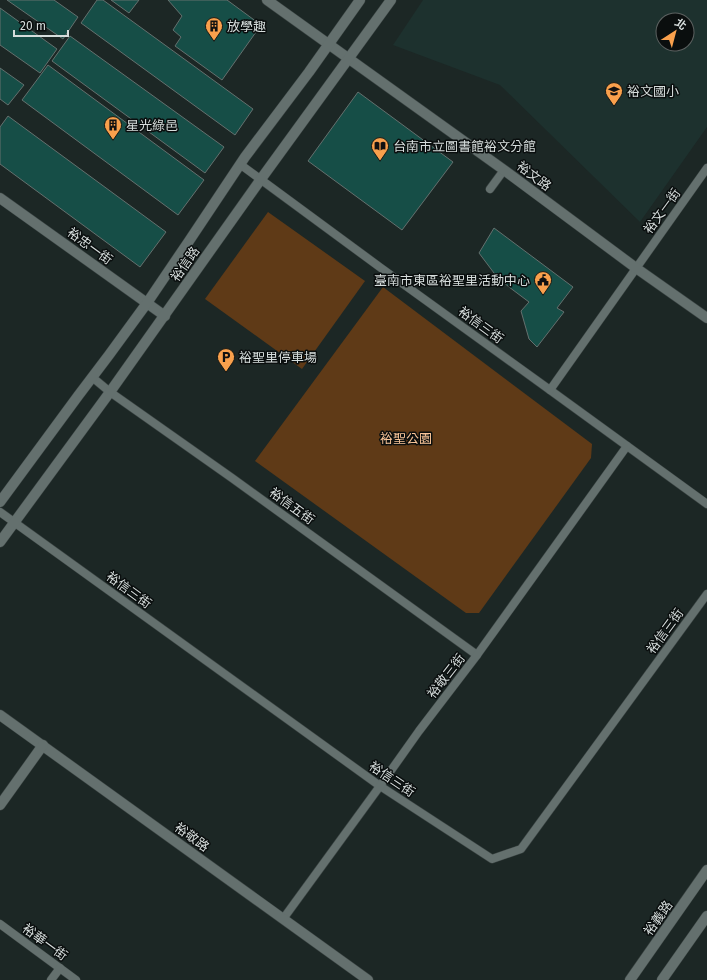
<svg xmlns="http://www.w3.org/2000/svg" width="707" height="980" viewBox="0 0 707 980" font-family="'Fira Sans','Noto Sans TC',sans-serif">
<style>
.built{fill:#1d312e;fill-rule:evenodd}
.green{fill:#5f3a17}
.building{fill:#164e47;stroke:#64706e}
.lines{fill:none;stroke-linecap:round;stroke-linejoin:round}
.lane-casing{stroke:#3c4544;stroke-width:9}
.street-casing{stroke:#3c4544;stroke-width:11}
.secondary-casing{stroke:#3c4544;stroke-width:11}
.lane{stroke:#64706e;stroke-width:8}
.street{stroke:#64706e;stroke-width:10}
.secondary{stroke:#64706e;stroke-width:10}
.labels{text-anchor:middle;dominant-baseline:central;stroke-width:3;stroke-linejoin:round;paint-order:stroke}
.poi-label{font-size:13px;fill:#d6dddc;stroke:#0a0e0e;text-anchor:start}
.street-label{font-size:13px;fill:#d6dddc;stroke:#0a0e0e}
.park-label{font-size:13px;fill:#f8c498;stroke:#0a0e0e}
</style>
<rect width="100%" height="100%" fill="#1c2725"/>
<!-- built -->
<path class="built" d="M423,0H707V127L640,222L500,85L393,45ZM663,20H687V44H663Z"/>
<!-- green -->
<g class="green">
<path d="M268,212L365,281L302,369L205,299Z"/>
<path d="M383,287L592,444L591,458L479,613H466L255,461Z"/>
</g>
<!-- building -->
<g class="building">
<path d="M7,0H54L78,17L63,39Z"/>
<path d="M97,0H103L253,109L235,135L81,23Z"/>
<path d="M111,0H139L129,13Z"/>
<path d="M168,0H227L261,25L222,80L175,46L181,37L173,30L182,16Z"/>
<path d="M0,8L57,49L40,73L0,45Z"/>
<path d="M70,36L224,147L205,173L52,61Z"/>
<path d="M48,65L204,180L178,215L22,100Z"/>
<path d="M0,68L24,85L8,105L0,99Z"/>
<path d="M358,92L453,162L402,230L308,161Z"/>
<path d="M8,116L166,232L140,267L0,164V127Z"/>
<path d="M494,228L573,287L557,308L564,312L537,347L529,339L521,311L529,302L509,287L497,277L479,253Z"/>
</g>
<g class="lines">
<!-- lane casing -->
<g class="lane-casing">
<g id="lane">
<path d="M241,165L381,268L550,390L707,504"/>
<path d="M490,189L504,170"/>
<path d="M92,377L110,392L232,478L477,655"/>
<path d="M550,390L707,168"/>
<path d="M0,512L380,786L492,859L521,849L707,594"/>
<path d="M283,919L380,786L419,731L477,655L627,446"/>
<path d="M0,924L76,980"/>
<path d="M51,980L60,968"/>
</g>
</g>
<!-- street casing -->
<g class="street-casing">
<g id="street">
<path d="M267,0L504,170L636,268L707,318"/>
<path d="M0,198L165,316"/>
<path d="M0,715L368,980"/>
<path d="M0,805L43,745"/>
</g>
</g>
<!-- secondary casing -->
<g class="secondary-casing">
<g id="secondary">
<path d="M0,502L78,396L109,355L147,303L189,241L245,157L309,72L360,0"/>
<path d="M0,542L110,392L261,179L391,0"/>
<path d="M630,980L707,870"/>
<path d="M662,980L707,916"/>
</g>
</g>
<!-- lane -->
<use href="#lane" class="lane"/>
<!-- street -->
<use href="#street" class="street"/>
<!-- secondary -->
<use href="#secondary" class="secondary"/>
</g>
<!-- icons -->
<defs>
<g id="building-pin" transform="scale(0.9)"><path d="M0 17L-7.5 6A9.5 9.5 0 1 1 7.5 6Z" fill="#f9a04c" stroke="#0a0e0e"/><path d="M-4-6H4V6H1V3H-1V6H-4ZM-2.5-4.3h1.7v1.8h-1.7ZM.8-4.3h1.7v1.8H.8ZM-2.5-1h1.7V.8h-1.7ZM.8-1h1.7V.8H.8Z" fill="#111"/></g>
<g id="school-pin" transform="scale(0.9)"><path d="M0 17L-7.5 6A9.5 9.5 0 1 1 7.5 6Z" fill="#f9a04c" stroke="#0a0e0e"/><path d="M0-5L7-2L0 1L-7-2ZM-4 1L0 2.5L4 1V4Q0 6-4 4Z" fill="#111"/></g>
<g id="library-pin" transform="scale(0.9)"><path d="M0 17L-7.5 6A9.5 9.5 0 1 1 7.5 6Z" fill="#f9a04c" stroke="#0a0e0e"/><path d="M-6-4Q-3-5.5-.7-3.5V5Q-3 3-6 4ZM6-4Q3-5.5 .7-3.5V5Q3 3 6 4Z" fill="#111"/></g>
<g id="civic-pin" transform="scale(0.9)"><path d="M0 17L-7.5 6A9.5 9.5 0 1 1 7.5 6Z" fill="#f9a04c" stroke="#0a0e0e"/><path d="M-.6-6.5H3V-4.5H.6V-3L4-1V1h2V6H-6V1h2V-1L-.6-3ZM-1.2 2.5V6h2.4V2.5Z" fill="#111"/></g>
<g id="parking-pin" transform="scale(0.9)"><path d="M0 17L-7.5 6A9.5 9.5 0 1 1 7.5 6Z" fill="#f9a04c" stroke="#0a0e0e"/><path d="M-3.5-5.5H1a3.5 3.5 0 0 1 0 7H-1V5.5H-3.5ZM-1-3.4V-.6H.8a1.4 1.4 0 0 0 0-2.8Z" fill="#111"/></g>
</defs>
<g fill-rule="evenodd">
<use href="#building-pin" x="214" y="26"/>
<use href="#school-pin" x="614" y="91"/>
<use href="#building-pin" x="113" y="125"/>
<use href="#library-pin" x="380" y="146"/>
<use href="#civic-pin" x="543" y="280"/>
<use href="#parking-pin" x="226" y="357"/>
</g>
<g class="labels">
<!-- poi labels -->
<g class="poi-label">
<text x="227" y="26">放學趣</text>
<text x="627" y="91">裕文國小</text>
<text x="126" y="125">星光綠邑</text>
<text x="393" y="146">台南市立圖書館裕文分館</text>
<text x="530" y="280" text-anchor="end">臺南市東區裕聖里活動中心</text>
<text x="239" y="357">裕聖里停車場</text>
</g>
<!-- street labels -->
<g class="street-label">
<text transform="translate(534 176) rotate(37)">裕文路</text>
<text transform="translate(662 211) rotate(-54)">裕文一街</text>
<text transform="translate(90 246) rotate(36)">裕忠一街</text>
<text transform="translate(185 264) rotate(-55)">裕信路</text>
<text transform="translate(481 325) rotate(36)">裕信三街</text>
<text transform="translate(292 506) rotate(36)">裕信五街</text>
<text transform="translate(129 590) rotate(36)">裕信三街</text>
<text transform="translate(665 631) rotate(-54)">裕信三街</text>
<text transform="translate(446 676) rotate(-52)">裕敬三街</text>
<text transform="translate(392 779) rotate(34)">裕信三街</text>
<text transform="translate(192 837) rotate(36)">裕敬路</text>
<text transform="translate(658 918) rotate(-55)">裕義路</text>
<text transform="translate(45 942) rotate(36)">裕華一街</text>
</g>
<!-- park labels -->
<g class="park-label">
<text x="406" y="438">裕聖公園</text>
</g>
</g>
<!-- north arrow -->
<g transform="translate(675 32) rotate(36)"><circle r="19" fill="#0a0e0e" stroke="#5c6160"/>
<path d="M0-3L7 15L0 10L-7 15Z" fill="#f9a04c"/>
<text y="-6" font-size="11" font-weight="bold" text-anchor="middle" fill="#d6dddc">北</text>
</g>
<!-- scale -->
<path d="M14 30v6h54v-6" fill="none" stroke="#d6dddc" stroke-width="2"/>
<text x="20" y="30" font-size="12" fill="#d6dddc" stroke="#0a0e0e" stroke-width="3" paint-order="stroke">20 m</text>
</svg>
